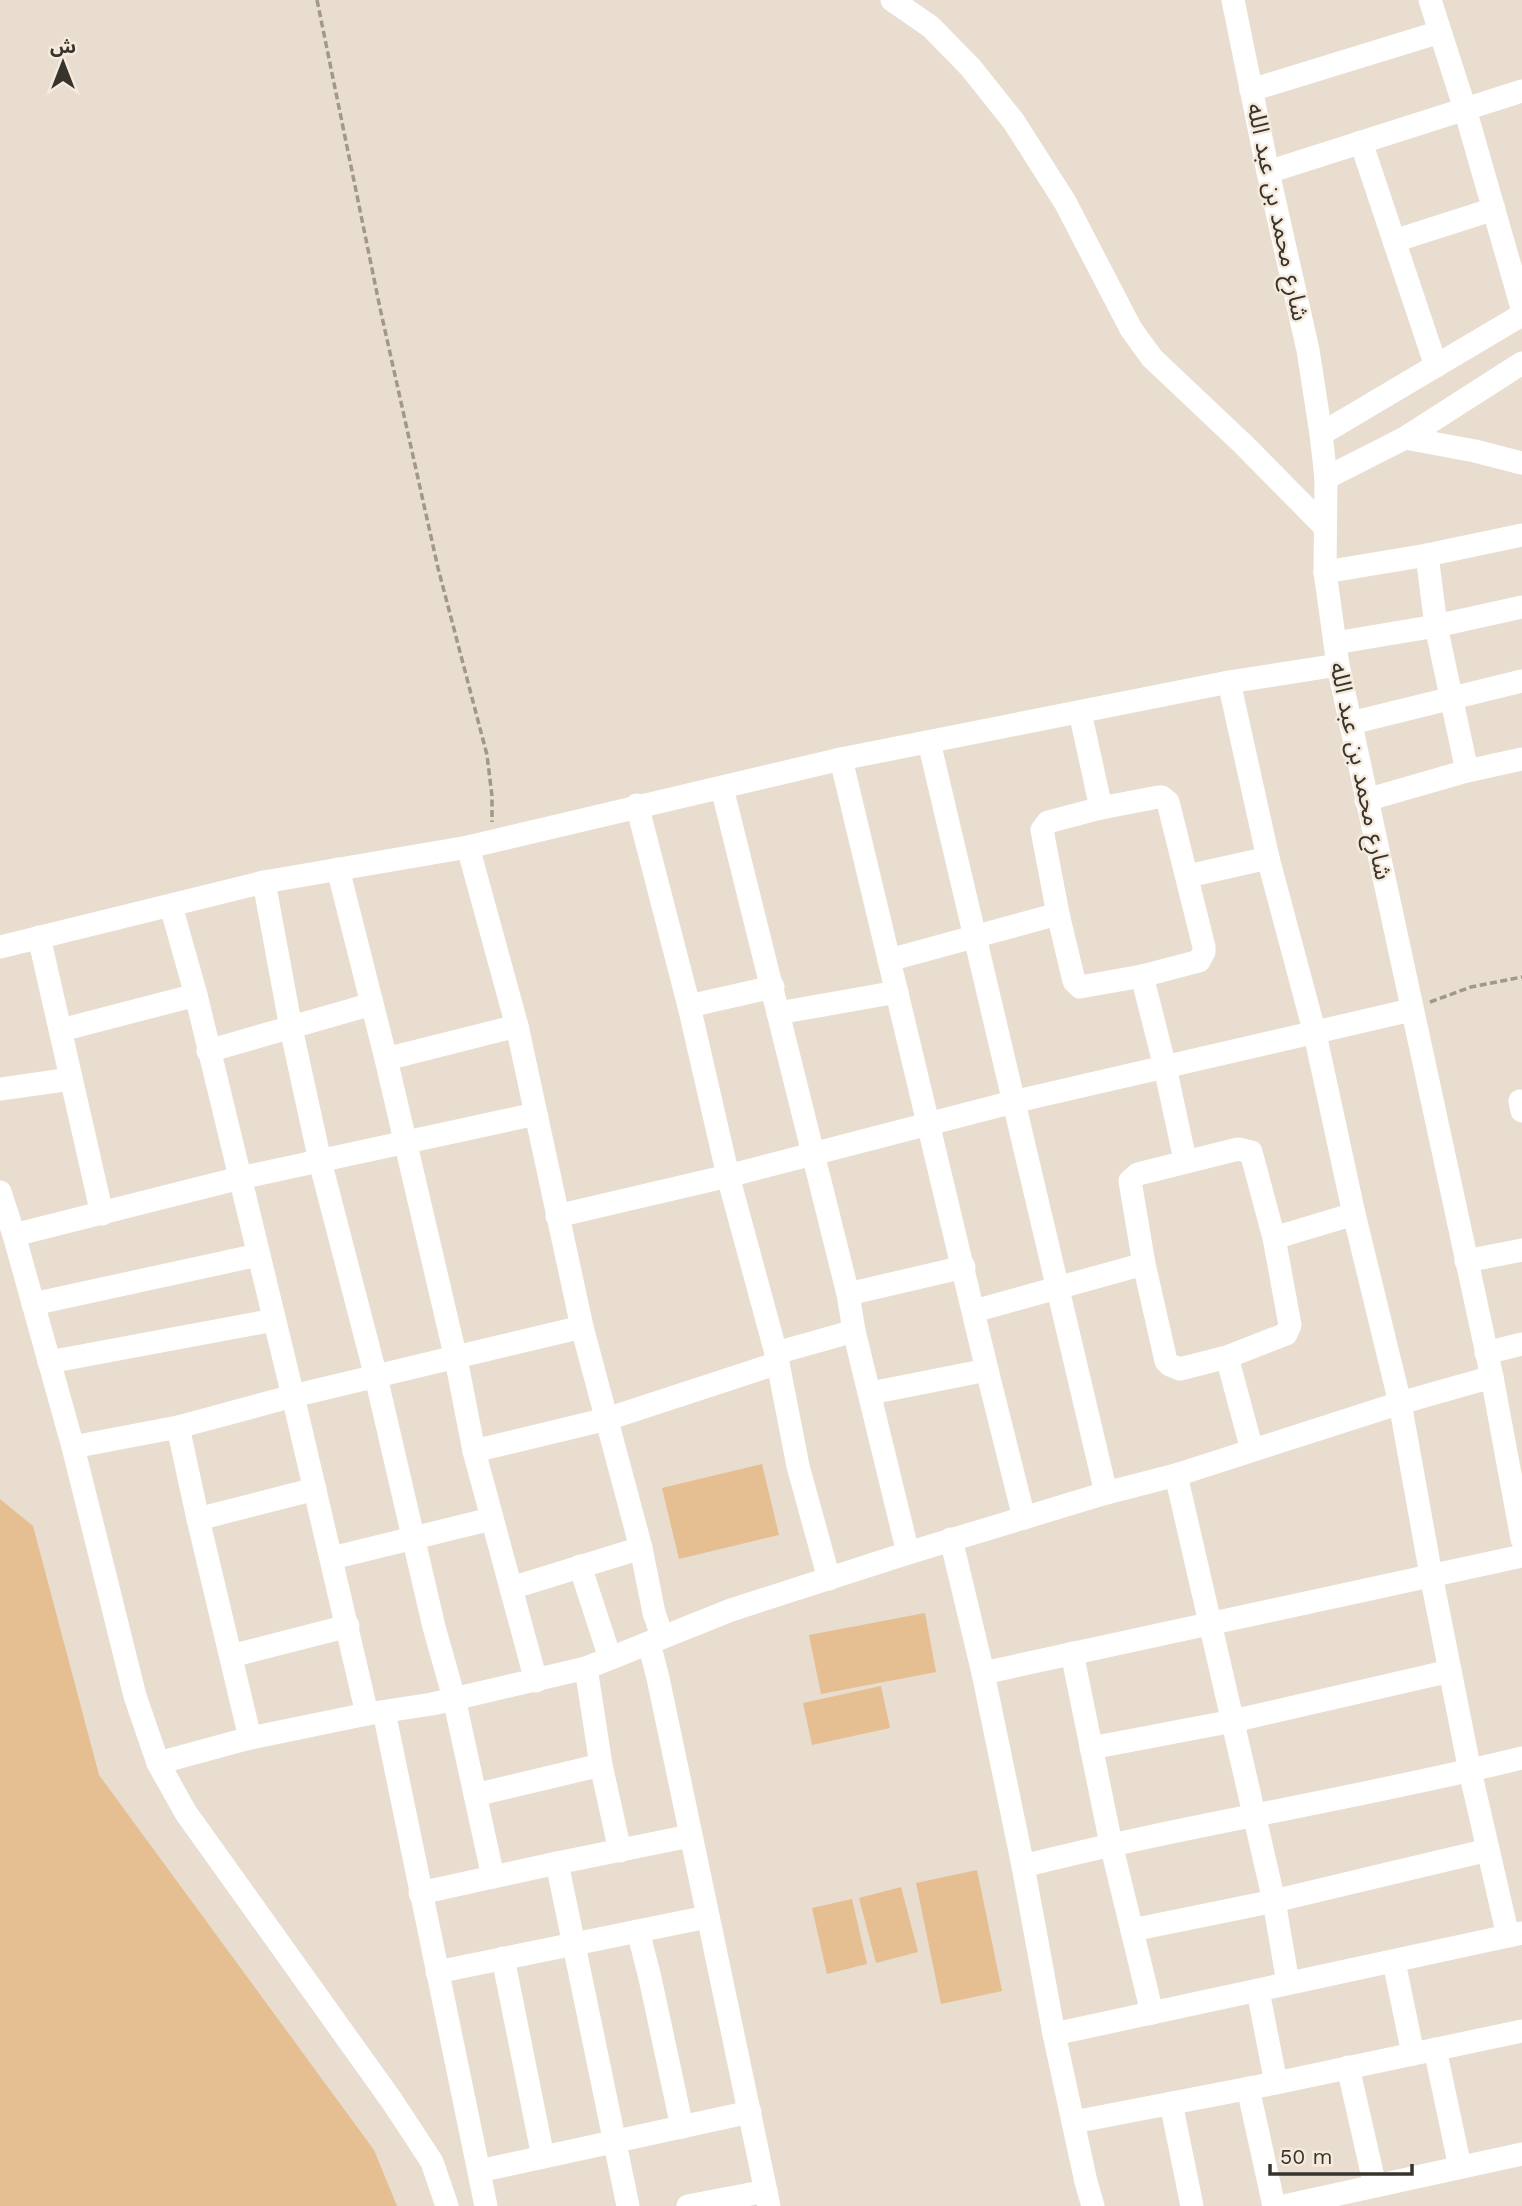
<svg xmlns="http://www.w3.org/2000/svg" width="1522" height="2206" viewBox="0 0 1522 2206" font-family="'Work Sans','Noto Sans Arabic',sans-serif">
<style>
.green{fill:#e5bf91}
.lines{fill:none;stroke-linecap:round;stroke-linejoin:round}
.path{stroke:#a0988d;stroke-width:3.5;stroke-dasharray:7 3.5;stroke-linecap:butt}
.minor{stroke:#fff;stroke-width:23}
.labels{text-anchor:middle;dominant-baseline:central;stroke-width:5;stroke-linejoin:round;paint-order:stroke}
.street-label{font-size:24px;fill:#37332d;stroke:#f5eadc}
</style>
<rect width="100%" height="100%" fill="#e8ddcf"/>
<!-- green -->
<g class="green">
<path d="M762,1464L779,1535L679,1559L662,1488Z"/>
<path d="M0,1499L33,1526L99,1775L374,2150L397,2206H0Z"/>
<path d="M925,1613L936,1672L821,1694L809,1635Z"/>
<path d="M881,1686L890,1728L812,1745L803,1703Z"/>
<path d="M977,1870L1002,1991L941,2004L916,1883Z"/>
<path d="M901,1887L918,1952L876,1963L859,1898Z"/>
<path d="M852,1899L867,1964L827,1974L812,1908Z"/>
</g>
<g class="lines">
<!-- path -->
<g class="path">
<path d="M317,0L380,308L438,568L487,755L492,796V822"/>
<path d="M1430,1002L1471,987L1522,977"/>
</g>
<!-- minor -->
<g class="minor">
<path d="M892,0L931,27L971,68L1014,122L1065,202L1131,329L1152,358L1243,444L1325,527"/>
<path d="M1233,0L1268,172L1308,350L1321,434L1326,478L1325,572L1338,665L1492,1377L1522,1539"/>
<path d="M1430,0L1465,109L1522,308"/>
<path d="M1251,90L1440,32"/>
<path d="M1361,142L1436,366"/>
<path d="M1268,172L1522,91"/>
<path d="M1394,241L1494,209"/>
<path d="M1321,434L1522,315"/>
<path d="M1405,438L1475,451L1522,463"/>
<path d="M1326,478L1405,438L1522,363"/>
<path d="M1427,555L1436,626L1467,771"/>
<path d="M1325,572L1427,555L1522,535"/>
<path d="M1335,643L1436,626L1522,607"/>
<path d="M1229,682L1268,858L1315,1034L1354,1214L1400,1403L1431,1575L1470,1771L1508,1936"/>
<path d="M1080,712L1101,808"/>
<path d="M1351,723L1522,681"/>
<path d="M929,742L1106,1493"/>
<path d="M841,759L987,1370"/>
<path d="M722,788L848,1294L854,1331L908,1553"/>
<path d="M1158,797H1162L1168,802L1204,947V952L1199,961L1142,976L1080,987L1074,981L1058,914L1042,830L1048,822L1101,808Z"/>
<path d="M1366,800L1467,771L1522,759"/>
<path d="M637,805L689,1006L728,1176L776,1353L798,1466L829,1579"/>
<path d="M468,847L517,1026L582,1327L641,1548L654,1613L662,1636"/>
<path d="M338,869L386,1059L456,1359L474,1451L536,1681"/>
<path d="M1188,876L1268,858"/>
<path d="M264,882L291,1028L320,1161L376,1377L434,1627L454,1698L493,1877"/>
<path d="M171,906L196,995L293,1396L367,1714"/>
<path d="M39,937L102,1214"/>
<path d="M0,947L264,882L468,847L841,759L1229,682L1338,665"/>
<path d="M889,960L1058,914"/>
<path d="M1142,976L1165,1067L1185,1160"/>
<path d="M689,1006L773,987"/>
<path d="M778,1013L897,992"/>
<path d="M61,1030L196,995"/>
<path d="M208,1051L372,1004"/>
<path d="M386,1059L517,1026"/>
<path d="M0,1089L71,1079"/>
<path d="M1520,1101L1522,1111"/>
<path d="M1238,1149L1251,1152L1274,1238L1290,1325L1286,1334L1227,1357L1180,1369L1170,1365L1166,1361L1144,1264L1130,1181L1138,1174Z"/>
<path d="M0,1192L14,1235L73,1447L135,1696L158,1763L186,1813L392,2101L432,2162L447,2206"/>
<path d="M557,1216L728,1176L1013,1102L1411,1010"/>
<path d="M14,1235L240,1178L536,1114"/>
<path d="M1274,1238L1354,1214"/>
<path d="M1466,1261L1522,1250"/>
<path d="M848,1294L964,1267"/>
<path d="M33,1304L258,1255"/>
<path d="M974,1311L1144,1264"/>
<path d="M776,1353L854,1331"/>
<path d="M1486,1353L1522,1344"/>
<path d="M1227,1357L1252,1450"/>
<path d="M49,1362L274,1320"/>
<path d="M871,1393L987,1370L1024,1518"/>
<path d="M178,1427L198,1519L250,1738"/>
<path d="M73,1447L178,1427L293,1396L582,1327"/>
<path d="M474,1451L607,1419L778,1363"/>
<path d="M1176,1475L1274,1901L1288,1983"/>
<path d="M198,1519L315,1489"/>
<path d="M951,1539L983,1673L1023,1866L1054,2034L1086,2182L1093,2206"/>
<path d="M332,1558L491,1519"/>
<path d="M580,1566L610,1658"/>
<path d="M511,1588L641,1548"/>
<path d="M649,1643L658,1678L769,2206"/>
<path d="M1072,1653L1111,1844L1152,2013"/>
<path d="M231,1656L348,1626"/>
<path d="M983,1673L1522,1556"/>
<path d="M384,1712L486,2206"/>
<path d="M1091,1748L1233,1721L1450,1671"/>
<path d="M158,1763L250,1738L367,1714L432,1704L586,1668L731,1610L908,1553L1106,1493L1176,1475L1400,1403L1492,1377"/>
<path d="M601,1765L620,1851"/>
<path d="M475,1795L601,1765L586,1668"/>
<path d="M1023,1866C1188,1824 1357,1799 1522,1758"/>
<path d="M420,1893L557,1863"/>
<path d="M1132,1930L1274,1901L1488,1850"/>
<path d="M638,1931L650,1978L682,2127"/>
<path d="M503,1958L543,2157"/>
<path d="M1394,1962L1413,2054"/>
<path d="M437,1972L707,1917"/>
<path d="M1258,1991L1276,2083"/>
<path d="M1054,2034L1522,1933"/>
<path d="M1435,2049L1460,2167"/>
<path d="M1348,2067L1375,2186"/>
<path d="M1248,2088L1274,2206"/>
<path d="M1171,2103L1192,2206"/>
<path d="M1074,2122L1276,2083L1522,2031"/>
<path d="M479,2171L750,2112"/>
<path d="M628,2206L557,1863L690,1836"/>
<path d="M688,2206L766,2191"/>
<path d="M1284,2206L1522,2154"/>
</g>
</g>
<g class="labels">
<!-- street labels -->
<g class="street-label">
<text transform="translate(1278 212) rotate(78)">شارع محمد بن عبد الله</text>
<text transform="translate(1361 771) rotate(78)">شارع محمد بن عبد الله</text>
</g>
</g>
<!-- north arrow -->
<g transform="translate(63 63)" stroke="#f5eadc" stroke-width="5" paint-order="stroke">
<path d="M0-5L12 26L0 18L-12 26Z" fill="#37332d"/>
<text y="-10" font-size="19" font-weight="bold" text-anchor="middle" fill="#37332d">ش</text>
</g>
<!-- scale -->
<path d="M1270 2164v10h142v-10" fill="none" stroke="#37332d" stroke-width="3.5"/>
<text x="1280" y="2164" font-size="21" fill="#37332d" stroke="#f5eadc" stroke-width="5" paint-order="stroke">50 m</text>
</svg>
